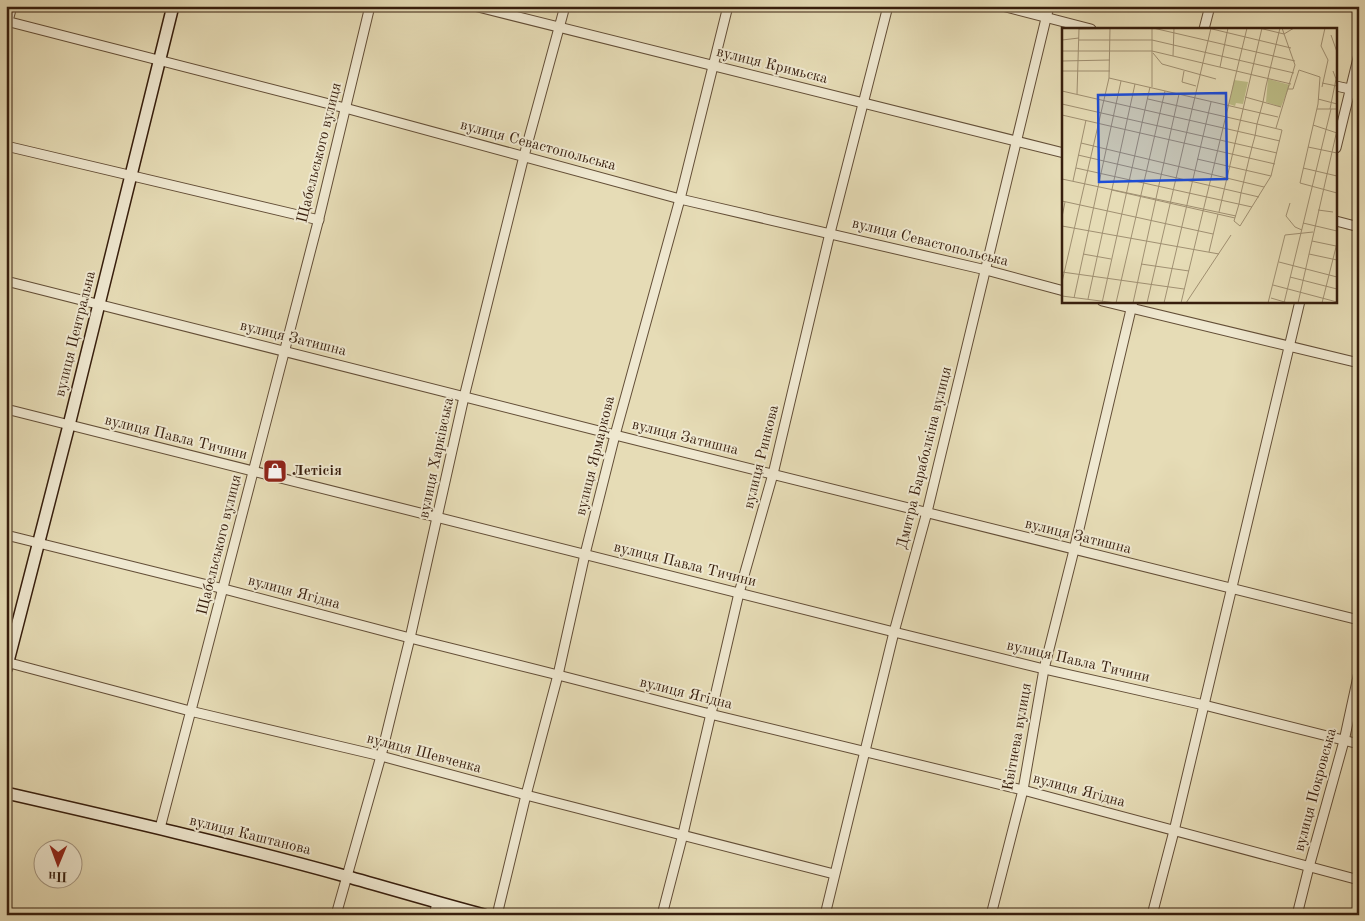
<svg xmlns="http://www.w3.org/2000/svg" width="1365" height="921" viewBox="0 0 1365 921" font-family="'Old Standard TT',serif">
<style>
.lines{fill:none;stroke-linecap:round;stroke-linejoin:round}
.street-casing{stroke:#634e37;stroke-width:11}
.secondary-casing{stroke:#371e0d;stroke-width:14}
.street{stroke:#efe8d0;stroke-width:9}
.secondary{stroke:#efe8d0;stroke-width:11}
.labels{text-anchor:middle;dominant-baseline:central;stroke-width:4;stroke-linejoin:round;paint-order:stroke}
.street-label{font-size:15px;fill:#371e0d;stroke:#efe8d0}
.poi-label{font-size:15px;font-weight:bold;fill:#371e0d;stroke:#efe8d0;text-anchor:start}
.inset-road{fill:none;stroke:#a09072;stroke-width:1}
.view{fill:#1d4ed8;fill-opacity:0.15;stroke:#1d4ed8;stroke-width:2.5}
.inset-edge{fill:none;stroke:#371e0d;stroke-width:2.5}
</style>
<rect width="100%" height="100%" fill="#e6dcb6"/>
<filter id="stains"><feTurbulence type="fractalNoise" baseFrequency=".004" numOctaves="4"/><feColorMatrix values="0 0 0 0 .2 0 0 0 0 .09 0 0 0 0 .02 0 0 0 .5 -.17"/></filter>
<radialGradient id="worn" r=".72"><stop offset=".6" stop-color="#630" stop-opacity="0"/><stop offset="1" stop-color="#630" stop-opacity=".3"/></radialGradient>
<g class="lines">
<!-- street casing -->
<g class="street-casing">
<g id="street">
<path d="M474,6L1064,153"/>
<path d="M1002,6L1091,29"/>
<path d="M6,21L345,108L680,199L986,270L1064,291"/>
<path d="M6,28L12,6"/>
<path d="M1204,29L1210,6"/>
<path d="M1336,86L1359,91"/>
<path d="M6,146L319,220"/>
<path d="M1336,148L1359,54"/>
<path d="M1336,221L1359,227"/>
<path d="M6,281L615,435L1359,620"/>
<path d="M1102,301L1359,363"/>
<path d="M6,409L894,632L1044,669L1204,705L1359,744"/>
<path d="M6,535L224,589L410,638L558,675L710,714L1023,790L1359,880"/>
<path d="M6,662L190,711L381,756L526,795L834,874"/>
<path d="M160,828C213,626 267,424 318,222C336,150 353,78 370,6"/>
<path d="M336,915L381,756L410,638L464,397L524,156L565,6"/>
<path d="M434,915L437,903"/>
<path d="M497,915L526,795L558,675L585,554L615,435L680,199L728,6"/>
<path d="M662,915L683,834L739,593L773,474L830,233L888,6"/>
<path d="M825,915L894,632L927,512L1049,6"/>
<path d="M991,915L1023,790L1044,669L1074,550L1133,301"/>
<path d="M1152,915L1174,831L1300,301"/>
<path d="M1297,915L1309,867L1344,741L1359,672"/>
</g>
</g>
<!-- secondary casing -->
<g class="secondary-casing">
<g id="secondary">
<path d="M6,669L69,425L173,6"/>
<path d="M6,793C120,819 233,845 345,876C392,889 438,903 484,915"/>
</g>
</g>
<!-- street -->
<use href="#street" class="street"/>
<!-- secondary -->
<use href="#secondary" class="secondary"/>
</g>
<!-- icons -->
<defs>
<g id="shop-square" transform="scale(1.25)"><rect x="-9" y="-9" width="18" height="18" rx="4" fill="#8f2418" stroke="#efe8d0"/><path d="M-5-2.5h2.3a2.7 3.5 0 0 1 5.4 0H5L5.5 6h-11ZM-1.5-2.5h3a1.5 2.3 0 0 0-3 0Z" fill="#fff"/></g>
</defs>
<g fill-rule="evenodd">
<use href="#shop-square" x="275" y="471"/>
</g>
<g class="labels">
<!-- street labels -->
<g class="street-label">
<text transform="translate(772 66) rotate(14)">вулиця Кримьска</text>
<text transform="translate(538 146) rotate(15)">вулиця Севастопольська</text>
<text transform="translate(320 153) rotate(-76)">Щабельського вулиця</text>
<text transform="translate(930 243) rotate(14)">вулиця Севастопольська</text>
<text transform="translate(76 334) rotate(-76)">вулиця Центральна</text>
<text transform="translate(293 339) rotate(14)">вулиця Затишна</text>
<text transform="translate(176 438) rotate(14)">вулиця Павла Тичини</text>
<text transform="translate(685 438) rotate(14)">вулиця Затишна</text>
<text transform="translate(596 456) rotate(-76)">вулиця Ярмаркова</text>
<text transform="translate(762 457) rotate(-76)">вулиця Ринкова</text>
<text transform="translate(437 458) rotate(-78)">вулиця Харківська</text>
<text transform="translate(925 458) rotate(-76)">Дмитра Бараболкіна вулиця</text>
<text transform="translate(1078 537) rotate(14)">вулиця Затишна</text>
<text transform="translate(220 545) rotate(-76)">Щабельського вулиця</text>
<text transform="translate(685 565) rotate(14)">вулиця Павла Тичини</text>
<text transform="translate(294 593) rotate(15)">вулиця Ягідна</text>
<text transform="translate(1078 662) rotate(13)">вулиця Павла Тичини</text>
<text transform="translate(686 694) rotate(14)">вулиця Ягідна</text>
<text transform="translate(1018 737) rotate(-80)">Квітнева вулиця</text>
<text transform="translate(424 754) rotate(15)">вулиця Шевченка</text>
<text transform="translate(1316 790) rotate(-75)">вулиця Покровська</text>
<text transform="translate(1079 791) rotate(15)">вулиця Ягідна</text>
<text transform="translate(250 836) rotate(14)">вулиця Каштанова</text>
</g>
<!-- poi labels -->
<g class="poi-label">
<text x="292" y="471">Летісія</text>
</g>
</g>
<!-- overview -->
<g transform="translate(1062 28)">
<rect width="275" height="275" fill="#e6dcb6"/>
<path d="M206,51L228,57L219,79L204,74ZM172,52L186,54L181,76L174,75L173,78L167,76Z" fill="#bdbe88"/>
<path class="inset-road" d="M91,0L233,33M146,0L229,20M197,0L222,6L232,0M17,1L81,0M269,7L275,24M0,12L17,10M17,12H90L232,45M0,23H90L229,56M91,25L100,36L154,51M111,28L112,0M0,33L48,32M158,39L166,0M0,43H48M122,43L120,54L134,58M47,50L216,89M260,55L275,58M90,59V0M260,59L266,32L259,18L263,0M226,61H231L237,42L258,49L256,76L238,155L275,165M0,63L218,113M15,66L17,0M183,69L219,79M86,71L195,96L220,102L209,148L178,198L172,193L177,176L179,165L187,131L190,119L193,108L195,96L201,74L204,58L218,0M256,71L275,76M0,76L215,125M255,81H275M268,81L274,51L271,43M0,87L213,136M251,97L275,105M214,100L233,37L220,0M19,115L202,159M246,119L275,125M16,127L197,169M135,131L209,148M14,140L190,179M241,140L275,148M0,151L174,188M11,153L24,92M50,162L173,190M0,173L151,206M228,175L224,188L233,199L240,202M256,182L271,184M157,184L200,0M0,189L3,174M241,195L275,203M0,198L157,226M250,213L274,218M147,224L156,186M21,226L49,231M247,226L275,232M217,234L275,249M79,236L127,243M0,244L122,261M228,249L275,261M0,254L47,50L48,0M211,257L275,274M0,268L54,275M12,270L59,53M209,270L226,275M26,271L73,56M40,275L88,59M54,275L103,63M71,275L117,66M85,275L149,0M102,275L149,74M119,275L185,0M124,275L169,207M206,275L223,207L251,204M222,275L269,81M236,275L275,102M260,275L275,215"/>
<path class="view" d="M164,65L165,151L37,154L36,67Z"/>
<rect width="275" height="275" class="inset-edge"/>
</g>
<!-- margin -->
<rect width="1365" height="921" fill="none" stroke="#e6dcb6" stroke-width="25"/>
<rect x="8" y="8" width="1350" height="906" fill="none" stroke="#371e0d" stroke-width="2.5"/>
<rect x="12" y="12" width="1340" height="896" fill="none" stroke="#371e0d"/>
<!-- north arrow -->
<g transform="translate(58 864) rotate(181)"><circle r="24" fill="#efe8d0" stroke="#a59782"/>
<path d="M0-4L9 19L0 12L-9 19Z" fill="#8f2418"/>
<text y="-8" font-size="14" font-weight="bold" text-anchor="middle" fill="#371e0d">Пн</text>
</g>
<rect width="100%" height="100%" filter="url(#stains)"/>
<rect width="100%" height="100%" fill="url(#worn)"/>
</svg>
